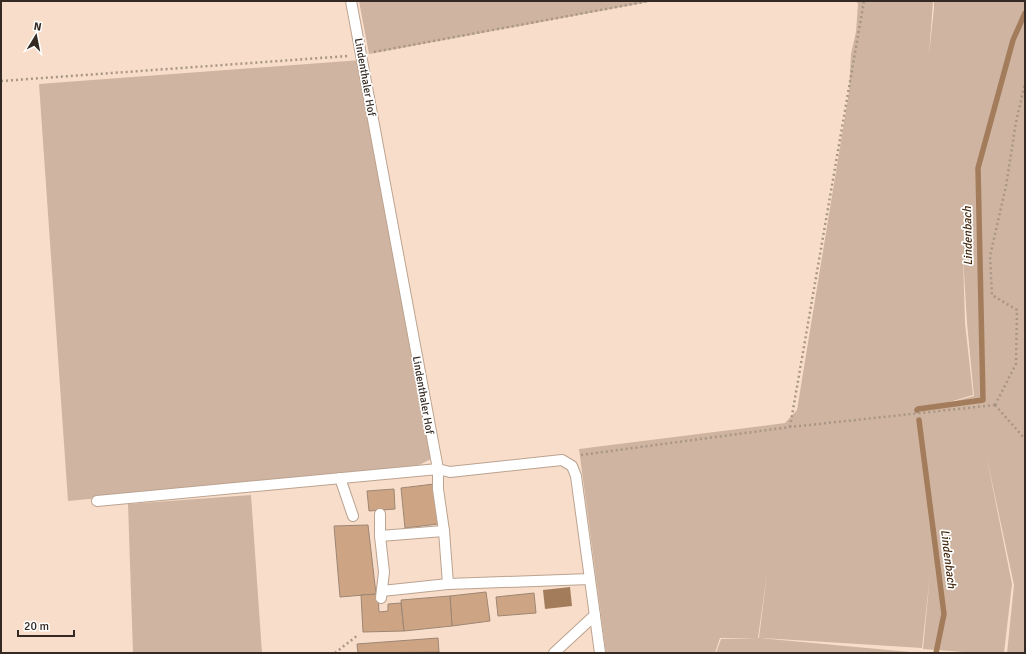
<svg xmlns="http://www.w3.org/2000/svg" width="1026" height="654" viewBox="0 0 1026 654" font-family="Signika,sans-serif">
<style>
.green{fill:#cfb5a1;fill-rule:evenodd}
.water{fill:#a37c5c}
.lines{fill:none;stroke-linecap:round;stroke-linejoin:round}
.stream{stroke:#a37c5c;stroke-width:5.5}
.building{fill:#cea584;stroke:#9d8674}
.service-casing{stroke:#bba390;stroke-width:12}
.path{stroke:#a89586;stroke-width:2.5;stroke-dasharray:2 3;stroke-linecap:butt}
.service{stroke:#fff;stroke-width:10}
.labels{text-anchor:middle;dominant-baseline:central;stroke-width:3.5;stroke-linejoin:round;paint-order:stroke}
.street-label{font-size:11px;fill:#342a23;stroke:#fff}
.water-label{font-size:12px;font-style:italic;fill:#45280e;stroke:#fff}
</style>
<rect width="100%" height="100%" fill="#f8deca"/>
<!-- green -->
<g class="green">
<path d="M359,1H654L369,54Z"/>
<path d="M856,1H933L929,55L934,8V1H1025V653H1007L1014,585L986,454L1012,584L1004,653H977L923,649L930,575L922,648L760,638L921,653H716L721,639L759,638L767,573L758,638H720L715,653H606L579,449L785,423L797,410L849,92L926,90L849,92L851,54L856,32L858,4ZM963,256L967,323L974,396L916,412L973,395L965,323Z"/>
<path d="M361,60L435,457L413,468L68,501L39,84Z"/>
<path d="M251,495L262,653H133L128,504Z"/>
</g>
<!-- water -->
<path class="water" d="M570,587L572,606L545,609L543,590Z"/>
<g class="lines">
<!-- stream -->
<g class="stream">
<path d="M917,410L918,409L983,400L978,168L1013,40L1025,13"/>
<path d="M919,420L944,614L936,653"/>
</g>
</g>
<!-- building -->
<g class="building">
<path d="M434,484L438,524L405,528L401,488Z"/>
<path d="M394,489L395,509L369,511L367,491Z"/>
<path d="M368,525L376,594L340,597L334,526Z"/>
<path d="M486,592L490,621L452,626L450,596Z"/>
<path d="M534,593L536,613L498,616L496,597Z"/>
<path d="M378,594L379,612L388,611V604L401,603L404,631L363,632L361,595Z"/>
<path d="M450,596L452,626L404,631L401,600Z"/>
<path d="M438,638L439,652L358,653L357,644Z"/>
</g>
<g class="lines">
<!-- service casing -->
<g class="service-casing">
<g id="service">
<path d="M351,1L438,469L450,472L562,460L572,466L576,476L600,653"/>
<path d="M340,478L353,516"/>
<path d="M97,501L438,469V489L444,531L448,584"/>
<path d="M380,514V536L384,572L381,598"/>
<path d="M380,536L444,531"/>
<path d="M382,591L448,584L590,579"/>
<path d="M554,653L595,615"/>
</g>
</g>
<!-- path -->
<g class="path">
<path d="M374,52L649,1"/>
<path d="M1,81L348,56"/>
<path d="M995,405L1016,364L1017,310L992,295L990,256L1006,186L1016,122L1025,83"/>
<path d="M995,405L1025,439"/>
<path d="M790,427L864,1"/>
<path d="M581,455L790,427L995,405"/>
<path d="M335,653L358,635"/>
</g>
<!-- service -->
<use href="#service" class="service"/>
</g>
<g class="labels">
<!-- street labels -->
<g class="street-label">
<text transform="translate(365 77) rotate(80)">Lindenthaler Hof</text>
<text transform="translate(423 395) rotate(80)">Lindenthaler Hof</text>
</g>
<!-- water labels -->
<g class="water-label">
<text transform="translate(968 236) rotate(-91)">Lindenbach</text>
<text transform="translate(948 559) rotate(83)">Lindenbach</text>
</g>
</g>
<!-- border -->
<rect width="1026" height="654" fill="none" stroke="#342a23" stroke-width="4"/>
<!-- north arrow -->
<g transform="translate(36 36) rotate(10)" stroke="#ffffff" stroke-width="3" paint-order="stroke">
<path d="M0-3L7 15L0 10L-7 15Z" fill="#342a23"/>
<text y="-6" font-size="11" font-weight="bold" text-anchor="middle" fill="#342a23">N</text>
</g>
<!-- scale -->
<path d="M18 630v6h56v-6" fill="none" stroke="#342a23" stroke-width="2"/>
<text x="24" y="630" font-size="12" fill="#342a23" stroke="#ffffff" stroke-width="3" paint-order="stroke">20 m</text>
</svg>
